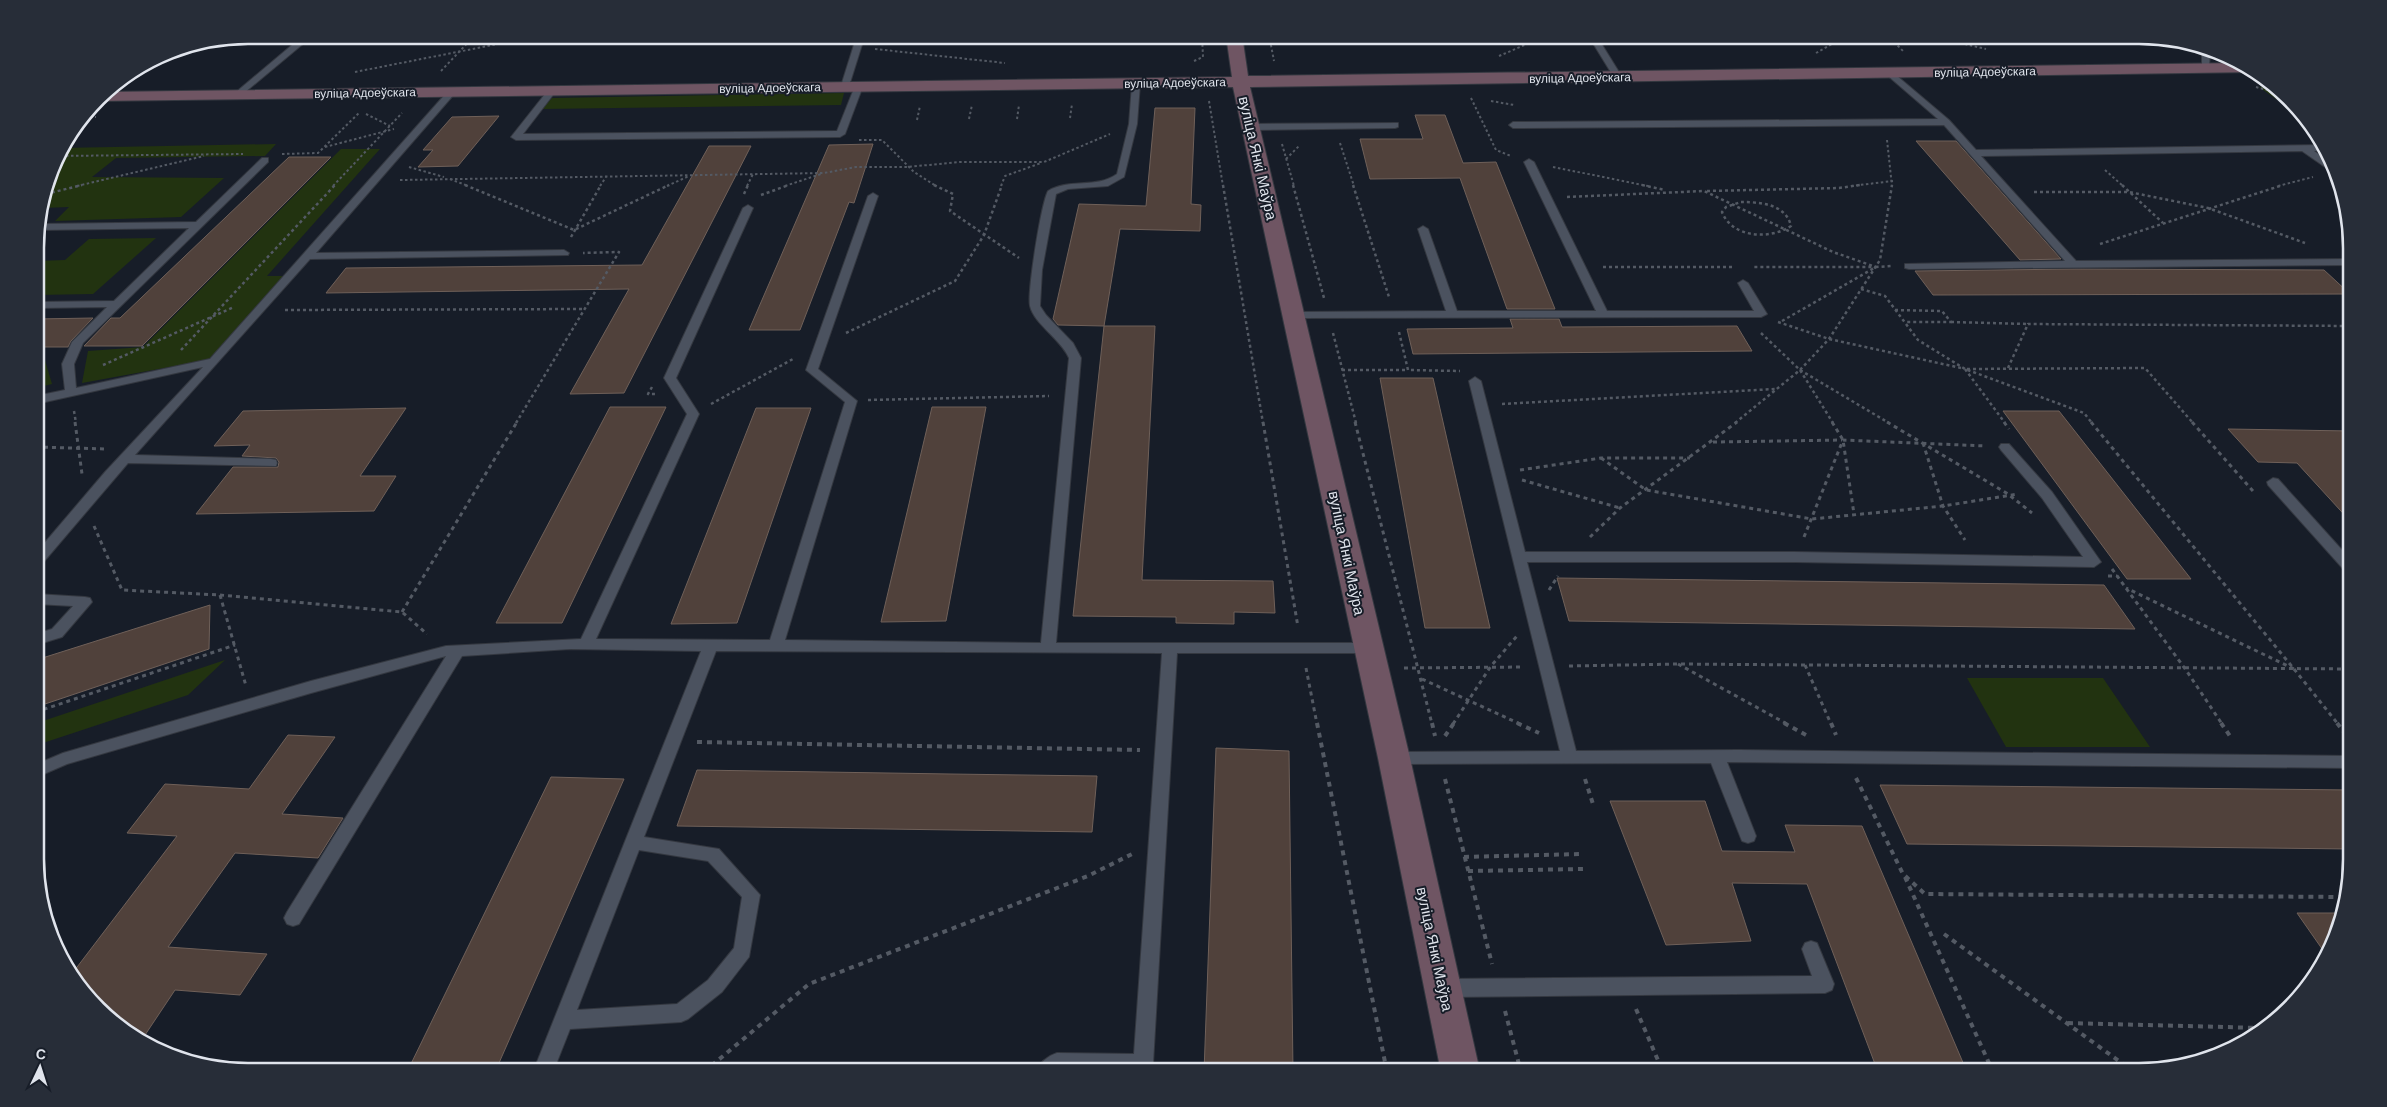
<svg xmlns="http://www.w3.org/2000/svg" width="2387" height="1107" viewBox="0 0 2387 1107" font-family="Arial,sans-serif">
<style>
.green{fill:#223310}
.building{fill:#50413b;stroke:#6f6059}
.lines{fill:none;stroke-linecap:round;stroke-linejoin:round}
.lane-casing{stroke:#343840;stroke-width:2}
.secondary-casing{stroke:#343840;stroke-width:2}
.path-far3{stroke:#545a64;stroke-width:2;stroke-dasharray:2.5 2.5;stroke-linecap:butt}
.path-far2{stroke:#545a64;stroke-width:2.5;stroke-dasharray:3 3;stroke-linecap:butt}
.path-far1{stroke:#545a64;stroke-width:3;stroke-dasharray:4 4;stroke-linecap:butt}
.path{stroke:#545a64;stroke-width:4;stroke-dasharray:5 5;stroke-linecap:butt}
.lane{fill:#4b525f;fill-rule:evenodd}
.secondary{fill:#6f5563;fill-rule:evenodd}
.labels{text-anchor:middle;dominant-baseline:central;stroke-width:4;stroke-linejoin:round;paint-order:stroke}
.far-street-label{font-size:12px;fill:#e0e4ec;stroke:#171d28}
.street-label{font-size:15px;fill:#e0e4ec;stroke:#171d28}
.rim{fill:none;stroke:#e0e4ec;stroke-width:2.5}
</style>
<rect width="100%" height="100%" fill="#171d28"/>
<!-- green -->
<g class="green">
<path d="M2260,87H2277L2312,124L2259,87Z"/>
<path d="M844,93L841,105L542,109L552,98Z"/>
<path d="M276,144L265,156L116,158L92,177L224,178L181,217L55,221L69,207L42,208L57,153L61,148Z"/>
<path d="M341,149H380L267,276H291L219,358L82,383L88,351L143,347Z"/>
<path d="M156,238L93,294L36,295V261L65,260L89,239Z"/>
<path d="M36,350H42L52,384L36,388Z"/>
<path d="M225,660L188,695L37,745V723Z"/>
<path d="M1967,678H2103L2150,747H2006Z"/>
</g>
<!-- building -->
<g class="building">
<path d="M1155,108H1195L1191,204L1201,205L1200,231L1120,229L1104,326L1058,325L1053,319L1079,204L1146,206Z"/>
<path d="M1415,115H1445L1463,163L1496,162L1555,309H1507L1460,178L1370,179L1360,139H1423Z"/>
<path d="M499,116L458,166L418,167L433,150H423L452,117Z"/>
<path d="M1916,141H1956L2061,259L2020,260Z"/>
<path d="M873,144L854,203L849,202L800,330H749L829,145Z"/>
<path d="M709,146H751L624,393L570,394L629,289L326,293L346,268L642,265Z"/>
<path d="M289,157H331L142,346H84L111,318H120Z"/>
<path d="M2076,269L2324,270L2350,294L1933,295L1915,271Z"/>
<path d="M93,318L71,341L68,347H36V319Z"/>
<path d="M1510,319H1559L1562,327L1737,326L1752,351L1413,354L1407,329L1513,328Z"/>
<path d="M1104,326H1155L1142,580L1273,581L1275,613L1234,612V624L1176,623V617L1073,616Z"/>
<path d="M1380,378H1433L1490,628H1425Z"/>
<path d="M610,407H666L562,623H496Z"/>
<path d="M932,407H986L946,621L881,622Z"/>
<path d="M406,408L360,476H396L374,511L196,514L233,467H278L279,462L276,458L242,456L250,445L214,446L243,411Z"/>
<path d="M756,408H811L737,623L671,624Z"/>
<path d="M2003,411H2059L2191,579H2127Z"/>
<path d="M2228,429L2351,431V522L2297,463L2258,462Z"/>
<path d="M1557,578L2104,585L2135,629L1569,621Z"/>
<path d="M210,605L209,649L36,707V660Z"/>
<path d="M288,735L335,737L282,814L343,818L318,858L235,853L168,947L267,954L240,995L175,990L141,1041L118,1028L79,989L71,975L177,836L127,833L165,784L249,789Z"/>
<path d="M1216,748L1289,751L1293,1072H1204Z"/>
<path d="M697,770L950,774L1097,776L1092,832L677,826Z"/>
<path d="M551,777L624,779L495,1072H407Z"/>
<path d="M1880,785L2352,790V849L1907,844Z"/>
<path d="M1610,801H1705L1722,851L1795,852L1785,825L1862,826L1967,1072H1878L1807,884L1732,883L1751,941L1666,945Z"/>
<path d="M2297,913H2341L2336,941L2327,956Z"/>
</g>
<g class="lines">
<!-- lane casing -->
<g class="lane-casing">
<g id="lane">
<path d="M857,35H865L849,86L842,88L841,86Z"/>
<path d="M1588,35H1596L1622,77L1621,79H1615Z"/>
<path d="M245,36H306L310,38L238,98L235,97V93L298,40H233L229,39Z"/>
<path d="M2202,48L2210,49L2209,70L2202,68Z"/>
<path d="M1890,70L1949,120L1976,150L2324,145L2327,150L2314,151L2336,167L2338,176L2302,151L1981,156L2076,261L2350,259V265L1909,269L1905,268V264L2065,261L1944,125L1513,128L1509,125L1513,122L1938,119L1887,75L1886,73Z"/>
<path d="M1136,81L1140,84L1137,124L1124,177L1108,186L1068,189L1056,194L1042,270L1040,306L1046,315L1073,343L1081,358L1056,643H1368L1373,644L1375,648L1373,652L1368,653H1177L1153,1064L1150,1071L1036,1072C1040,1062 1048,1056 1057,1053L1134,1054L1162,653L716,651L644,837L719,849L760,895L749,957L722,992L688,1019L681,1022L570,1029L553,1072H533L701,651L570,649L462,656L299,924L293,926L287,924L284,918L287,912L446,656L311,693L67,764L37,777V764L63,753L311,681L446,646L581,639L687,414L664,378L743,208L748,205L753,208L676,378L699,414L596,639L770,640L845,402L806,370L868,196L873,193L878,196L818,369L857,401L785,640L1041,643L1069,358C1061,339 1034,324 1030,306C1027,293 1041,204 1048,191C1069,178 1096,189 1117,174L1129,124L1132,84ZM639,850L708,861L742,897L734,948L708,980L677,1004L577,1010Z"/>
<path d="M859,83L863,86L845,134L840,137L516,140L511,137L549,89L552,88L556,91L523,134L837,131L855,86Z"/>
<path d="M449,90L456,92L316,253L564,250L569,253L568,255L310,259L135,455L271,459L276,460L277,463L276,466L128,463L41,565L36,567V553L105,472L203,367L36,404V396L65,390L62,364L72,342L107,307L36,308V302L114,301L189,228L37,230L38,224L196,222L262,158H268V162L83,343L74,364L76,388L210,359Z"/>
<path d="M1398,123V127L1395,128L1251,130L1247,127L1251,124Z"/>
<path d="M1529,159L1534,162L1607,311H1754L1738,283L1743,280L1748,283L1767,314L1761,317L1295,318L1289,315L1295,312L1446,311L1418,229L1423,226L1428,229L1457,311H1596L1524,162Z"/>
<path d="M1475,377L1481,381L1525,552H1795L2083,557L2042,498L2001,450L1999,447L2001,444H2009L2052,492L2101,562L2094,567L1795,562H1527L1576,751L1739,750L2352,756V768L1727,762L1756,836L1754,841L1748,843L1742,841L1740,836L1711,763L1394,764L1388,763L1386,758L1388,753L1394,752L1560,751L1469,381Z"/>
<path d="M2273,478L2278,479L2351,560V574L2346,572L2268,485L2267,482Z"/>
<path d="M36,594L85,597L90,598L92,602L62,637L36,645V634L52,629L73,606L36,604Z"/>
<path d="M1811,941L1817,943L1834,984L1832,990L1825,993L1444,997L1437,994L1435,988L1437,982L1444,979L1812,976L1802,949L1805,943Z"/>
</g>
</g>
<!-- secondary casing -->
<g class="secondary-casing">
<path id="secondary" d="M1226,35H1242L1248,76L2241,63L2256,72L1250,87L1410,758L1480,1072H1441L1378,758L1233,87L97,101L104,92L1232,77Z"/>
</g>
<!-- path-far3 -->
<g class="path-far3">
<path d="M1269,35L1274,61"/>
<path d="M1887,35L1904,52"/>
<path d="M1926,35L1986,49"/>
<path d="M875,49L1005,63"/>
<path d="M1816,53L1848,35"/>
<path d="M1499,56L1548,35"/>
<path d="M1194,61L1203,57L1202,35"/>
<path d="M441,71L475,35"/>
<path d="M355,72L544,35"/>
<path d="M2263,85H2275"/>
<path d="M2256,87L2285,95"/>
<path d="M1471,98L1496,150L1511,156"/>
<path d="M1209,101L1223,186"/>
<path d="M1491,101L1514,105"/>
<path d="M366,114L390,126"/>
<path d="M85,117H96"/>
<path d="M1070,118L1072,104"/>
<path d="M969,119L972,105"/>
<path d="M1017,119L1019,105"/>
<path d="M917,120L920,106"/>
<path d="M859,140H882L914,172L936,186"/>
<path d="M1887,140L1892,186"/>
<path d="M1340,143L1354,186"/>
<path d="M1282,144L1294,186"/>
<path d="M325,147L394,129"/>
<path d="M282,154L318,153L359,113"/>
<path d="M56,156L243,154"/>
<path d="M1286,159L1299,146"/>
<path d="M409,167L444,177"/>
<path d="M1553,167L1648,186"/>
<path d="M2105,170L2123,186"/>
<path d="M450,179L468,186"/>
<path d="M400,180L824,173L856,167H907L960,162H1044L1110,134"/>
<path d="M77,186L204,156"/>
<path d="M333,186L402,113"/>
<path d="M600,186L606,177"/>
<path d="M667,186L689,176"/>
<path d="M747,186L753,174"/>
<path d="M785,186L821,174"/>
<path d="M1001,186L1005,176L1041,163"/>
<path d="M1851,186L1893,181"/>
<path d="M2278,186L2313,177"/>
</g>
<!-- path-far2 -->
<g class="path-far2">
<path d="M465,185L574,230L669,185"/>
<path d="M934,185L953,194L950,211L1019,258"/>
<path d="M1223,185L1263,423"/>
<path d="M1293,185L1324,298"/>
<path d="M1353,185L1389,297"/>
<path d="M1642,185L1665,190"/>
<path d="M2122,185L2163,223"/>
<path d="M1707,191L1839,188L1860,185"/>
<path d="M2034,192H2129L2208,208L2305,243"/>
<path d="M46,194L82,185"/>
<path d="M744,194L748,185"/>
<path d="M761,195L789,185"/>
<path d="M1567,197L1704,191L1833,252L1876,267H1753"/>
<path d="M1741,202C1760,202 1786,204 1791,226C1770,240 1732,238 1722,212L1726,207Z"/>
<path d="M2350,224L2348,225L2350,227"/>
<path d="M571,237L601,185"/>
<path d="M2100,244L2283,185"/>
<path d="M1603,267H1734"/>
<path d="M2345,281L2350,286"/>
<path d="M1861,289L1885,296L1918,340L1965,369L2084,413L2092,423"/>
<path d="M285,310L585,309"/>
<path d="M1895,310L1942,311L1951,322H1905"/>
<path d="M1782,321L1876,267L1891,266"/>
<path d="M1778,322L1829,339L1961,368"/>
<path d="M1951,322L2028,324"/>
<path d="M1399,332L1408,370L1460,371"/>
<path d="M846,333L955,281L984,235L1002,185"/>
<path d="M1333,333L1356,423"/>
<path d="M1761,333L1800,370L1833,423"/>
<path d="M181,350L335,185"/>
<path d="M36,364H48"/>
<path d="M103,365L234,307"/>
<path d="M2008,368L2028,324L2351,326"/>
<path d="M1965,369L2005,423"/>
<path d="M1967,369L2145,368L2193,423"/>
<path d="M1342,370H1408"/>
<path d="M1800,370L1889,423"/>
<path d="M652,387L648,394H657"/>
<path d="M868,400L1049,396"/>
<path d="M711,404L793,359"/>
<path d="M1502,404L1775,389"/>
<path d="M74,411L76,423"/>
<path d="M516,423L619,252L583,253"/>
<path d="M1735,423L1800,370L1829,339L1880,260L1892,185"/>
</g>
<!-- path-far1 -->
<g class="path-far1">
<path d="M75,422L82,474"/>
<path d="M1263,422L1298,627"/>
<path d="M1355,422L1432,724"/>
<path d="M1832,422L1843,440L1854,514"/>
<path d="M1887,422L2008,494L2032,513"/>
<path d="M2004,422L2009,429"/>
<path d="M2091,422L2294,669L2126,588"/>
<path d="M2192,422L2253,491"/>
<path d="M1713,442L1842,440"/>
<path d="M1923,443L1943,506L1965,540"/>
<path d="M36,447L106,449"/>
<path d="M1601,458L1646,490L1812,519L1943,506L2018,494"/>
<path d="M1520,470L1601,458H1690"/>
<path d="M1522,480L1620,508"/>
<path d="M94,526L122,590L220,595L402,612L427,634"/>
<path d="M1590,537L1620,508L1737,422"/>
<path d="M1804,537L1843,440L1986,446"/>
<path d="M2112,569L2186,670L2222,724"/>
<path d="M2108,576H2117"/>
<path d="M1549,590L1558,576"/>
<path d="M220,595L246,686"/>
<path d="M402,612L517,422"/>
<path d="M1678,664L1787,724"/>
<path d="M1805,665L1831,724"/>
<path d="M1569,666L1678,664L2351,669"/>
<path d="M1306,668L1317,724"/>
<path d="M1404,668L1523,667"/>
<path d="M2294,669L2338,724"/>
<path d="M1422,679L1520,724"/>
<path d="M36,712L235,645"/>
<path d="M1453,724L1491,666L1517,636"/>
</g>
<!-- path -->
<g class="path">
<path d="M1317,723L1387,1072"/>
<path d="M1432,723L1435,736"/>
<path d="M1517,723L1539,733"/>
<path d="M1784,723L1806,735"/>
<path d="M1831,723L1836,735"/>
<path d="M2221,723L2232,739"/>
<path d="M2337,723L2351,741"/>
<path d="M1445,736L1454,723"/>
<path d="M697,742L1140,750"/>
<path d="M1856,778L1903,874L1925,894L2345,897"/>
<path d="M1445,779L1492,964"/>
<path d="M1585,779L1593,804"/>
<path d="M1464,857L1581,854"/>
<path d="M1468,871L1584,869"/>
<path d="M1905,877L1993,1072"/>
<path d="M1944,934L2134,1072"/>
<path d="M1636,1009L1663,1072"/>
<path d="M1505,1011L1521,1072"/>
<path d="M2068,1023L2262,1028"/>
<path d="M704,1072L809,984L1088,876L1134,853"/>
</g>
<!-- lane -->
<use href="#lane" class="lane"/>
<!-- secondary -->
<use href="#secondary" class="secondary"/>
</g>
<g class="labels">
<!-- far-street labels -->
<g class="far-street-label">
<text transform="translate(1985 72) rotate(-1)">вуліца Адоеўскага</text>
<text transform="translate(1580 78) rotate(-1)">вуліца Адоеўскага</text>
<text transform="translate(1175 83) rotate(-1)">вуліца Адоеўскага</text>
<text transform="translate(770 88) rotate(-1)">вуліца Адоеўскага</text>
<text transform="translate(365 93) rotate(-1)">вуліца Адоеўскага</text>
</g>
<!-- street labels -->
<g class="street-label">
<text transform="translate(1258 158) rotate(77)">вуліца Янкі Маўра</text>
<text transform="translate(1347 553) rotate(78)">вуліца Янкі Маўра</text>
<text transform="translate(1435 949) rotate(78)">вуліца Янкі Маўра</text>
</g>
</g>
<!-- crop -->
<path d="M0 0H2387V1107H0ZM248 44H2139A204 204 0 0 1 2343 248V859A204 204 0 0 1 2139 1063H248A204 204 0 0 1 44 859V248A204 204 0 0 1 248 44Z" fill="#272d38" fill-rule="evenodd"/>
<path class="rim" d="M248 44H2139A204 204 0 0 1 2343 248V859A204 204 0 0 1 2139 1063H248A204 204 0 0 1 44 859V248A204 204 0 0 1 248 44Z"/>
<!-- north arrow -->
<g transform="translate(40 1067) rotate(4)" stroke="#171d28" stroke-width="4" paint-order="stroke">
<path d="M0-4L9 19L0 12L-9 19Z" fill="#e0e4ec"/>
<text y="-8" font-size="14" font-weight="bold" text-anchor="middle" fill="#e0e4ec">С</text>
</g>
</svg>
